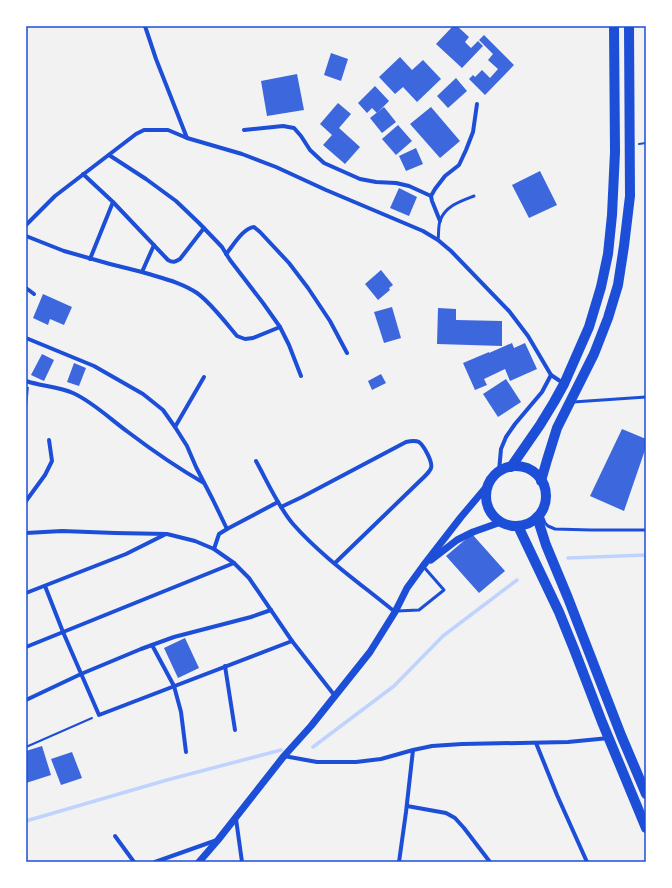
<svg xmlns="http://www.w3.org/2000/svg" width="672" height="888" viewBox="0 0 672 888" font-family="'DejaVu Sans',sans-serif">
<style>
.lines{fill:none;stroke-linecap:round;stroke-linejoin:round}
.stream{stroke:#bfd3fe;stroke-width:3.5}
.building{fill:#3d67dc}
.path{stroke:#1d4ed8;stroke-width:2}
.service{stroke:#1d4ed8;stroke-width:3}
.minor{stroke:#1d4ed8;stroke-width:4}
.tertiary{stroke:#1d4ed8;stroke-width:7}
.trunk{stroke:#1d4ed8;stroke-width:10}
.neatline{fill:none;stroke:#1d4ed8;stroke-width:1.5}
</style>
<rect width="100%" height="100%" fill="#f2f2f2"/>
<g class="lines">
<!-- stream -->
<g class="stream">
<path d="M568,558L646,555"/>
<path d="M313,747L394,686L443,636L517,580"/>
<path d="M26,821L167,780L281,750"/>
</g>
</g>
<!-- building -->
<g class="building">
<path d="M453,26H457L469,37L465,42L471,48L478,41L483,46L462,68L436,44Z"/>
<path d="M484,35L514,65L485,95L469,79L473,75L475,77L482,70L490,78L498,69L488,60L493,54L479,40Z"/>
<path d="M331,53L348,59L341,81L324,75Z"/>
<path d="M400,57L412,70L423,60L441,79L417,102L403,87L395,94L379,77Z"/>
<path d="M297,74L304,110L267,116L261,81Z"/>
<path d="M456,78L467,91L448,108L437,96Z"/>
<path d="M375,86L389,101L377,113L372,108L367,113L358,103Z"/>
<path d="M338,103L351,114L339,128L360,147L345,164L323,145L332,135L320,124Z"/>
<path d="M384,107L396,122L382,133L370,118Z"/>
<path d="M431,107L460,141L440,158L410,124Z"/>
<path d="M398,125L412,141L396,155L382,139Z"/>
<path d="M416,148L423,164L406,171L399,156Z"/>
<path d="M540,171L557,205L529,218L512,185Z"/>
<path d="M399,188L417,197L409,216L390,208Z"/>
<path d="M381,270L393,285L389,288L390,290L378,300L365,284Z"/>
<path d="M43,294L72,307L64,325L50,319L48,325L33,318Z"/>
<path d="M392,307L401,338L384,343L374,312Z"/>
<path d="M438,308L456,309V320L502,321V346L437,344Z"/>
<path d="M512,343L514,348L525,343L537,369L510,381L505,369L484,379L487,385L475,390L463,363L489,352V353Z"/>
<path d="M42,354L54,360L44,381L31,375Z"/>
<path d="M74,363L86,368L79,386L67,382Z"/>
<path d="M381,374L386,383L372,390L368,381Z"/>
<path d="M506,379L521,402L498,417L483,394Z"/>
<path d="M26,387H29L27,407H26Z"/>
<path d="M622,429L646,439V447L624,511L590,496Z"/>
<path d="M472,534L505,571L479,593L446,556Z"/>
<path d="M185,638L199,668L178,678L164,648Z"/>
<path d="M42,746L51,775L26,783V751Z"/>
<path d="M72,752L82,778L61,785L51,759Z"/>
</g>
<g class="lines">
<!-- path -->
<g class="path">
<path d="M639,144L646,143"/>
<path d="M26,747L92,718"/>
</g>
<!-- service -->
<g class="service">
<path d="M438,240C439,234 438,227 440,221C445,206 461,201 474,196"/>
<path d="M573,402L646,397"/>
<path d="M541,513L545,523L548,526L555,529L591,530H646"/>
<path d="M397,611L419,610L444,590L423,566"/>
</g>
<!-- minor -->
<g class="minor">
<path d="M145,26L156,59L187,138"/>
<path d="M244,130L283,126L294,128L301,136L310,150L324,163L360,179L376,182L396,183L409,186L431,196"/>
<path d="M109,155L146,179L176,201L199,223L222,247L230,260L263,303L280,327L289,345L301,376"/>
<path d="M83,174L113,202L168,260C173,263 175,262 180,259L204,228"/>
<path d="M440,221L432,201L431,196L435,189L445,176L459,165L466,150L473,132L477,104"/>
<path d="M26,225L55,196L136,134L144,130H168L187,138L242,154L276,167L326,190L423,231L438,240L451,251L509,311L528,336L551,375L563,383"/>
<path d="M26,236L64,251L110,264L142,272L154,245"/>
<path d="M226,254C233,246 243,228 254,227L260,232L289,263L308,288L330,321L347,353"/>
<path d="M90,259L113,202"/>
<path d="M142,272C161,278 181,282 197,293C211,303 226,323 237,336L245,339L253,338L280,327"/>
<path d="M26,288L34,294"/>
<path d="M26,338L94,366L143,394L163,410L175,427L187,446L196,467L213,500L227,529"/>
<path d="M26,381C41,386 59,387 73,393C93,402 110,419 128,432C153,451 176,467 204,483"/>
<path d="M175,427L204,377"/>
<path d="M256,461C267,481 279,508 293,524C322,557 361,584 395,612"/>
<path d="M499,471L501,449L506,437L515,424L542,392L551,375"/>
<path d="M26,501L45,475L52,461L49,440"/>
<path d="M281,507L302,497L406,442C410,441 415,440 419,442C424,446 433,462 431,468C430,471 427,474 425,476L335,563"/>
<path d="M26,533L62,531L115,533L167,534L195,541L214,549L234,563L249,578L292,641L335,696"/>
<path d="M214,549L219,534L227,529L278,502"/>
<path d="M45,586L63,632L99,715L292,641"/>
<path d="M26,593L126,554L166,534"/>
<path d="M152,645L174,686L181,712L186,752"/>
<path d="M26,647L234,563"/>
<path d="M225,666L235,730"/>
<path d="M26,700L81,674L141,649L174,637L251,617L271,610"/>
<path d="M536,743L557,795L587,862"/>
<path d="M284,756L317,762H356L381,759L413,750L432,746L462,744L568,742L609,738"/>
<path d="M407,806L446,813L455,818L464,828L490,862"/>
<path d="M236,819L242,862"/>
<path d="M115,836L134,862"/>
<path d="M155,862L217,840"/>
<path d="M399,862L406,812L413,750"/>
</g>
<!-- tertiary -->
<g class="tertiary">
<path d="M431,560L457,540L473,532L501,522"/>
<path d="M199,862L218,840L284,756L311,726L370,652L395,612L407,588L423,566L461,517L488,485"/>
</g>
<!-- trunk -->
<g class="trunk">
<circle cx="516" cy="496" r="30"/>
<path d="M511,467L540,425L554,402L564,384L589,327L601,287L608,254L612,215L615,152L614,26"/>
<path d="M541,481L547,460L557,428L594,354L608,318L618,285L624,246L630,196L629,26"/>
<path d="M537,517L546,545L568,598L621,735L646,794"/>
<path d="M518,526L559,612L574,649L602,722L646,828"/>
</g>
</g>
<!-- border -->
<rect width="672" height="888" fill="none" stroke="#ffffff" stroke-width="54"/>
<rect x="27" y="27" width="618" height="834" class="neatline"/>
</svg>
